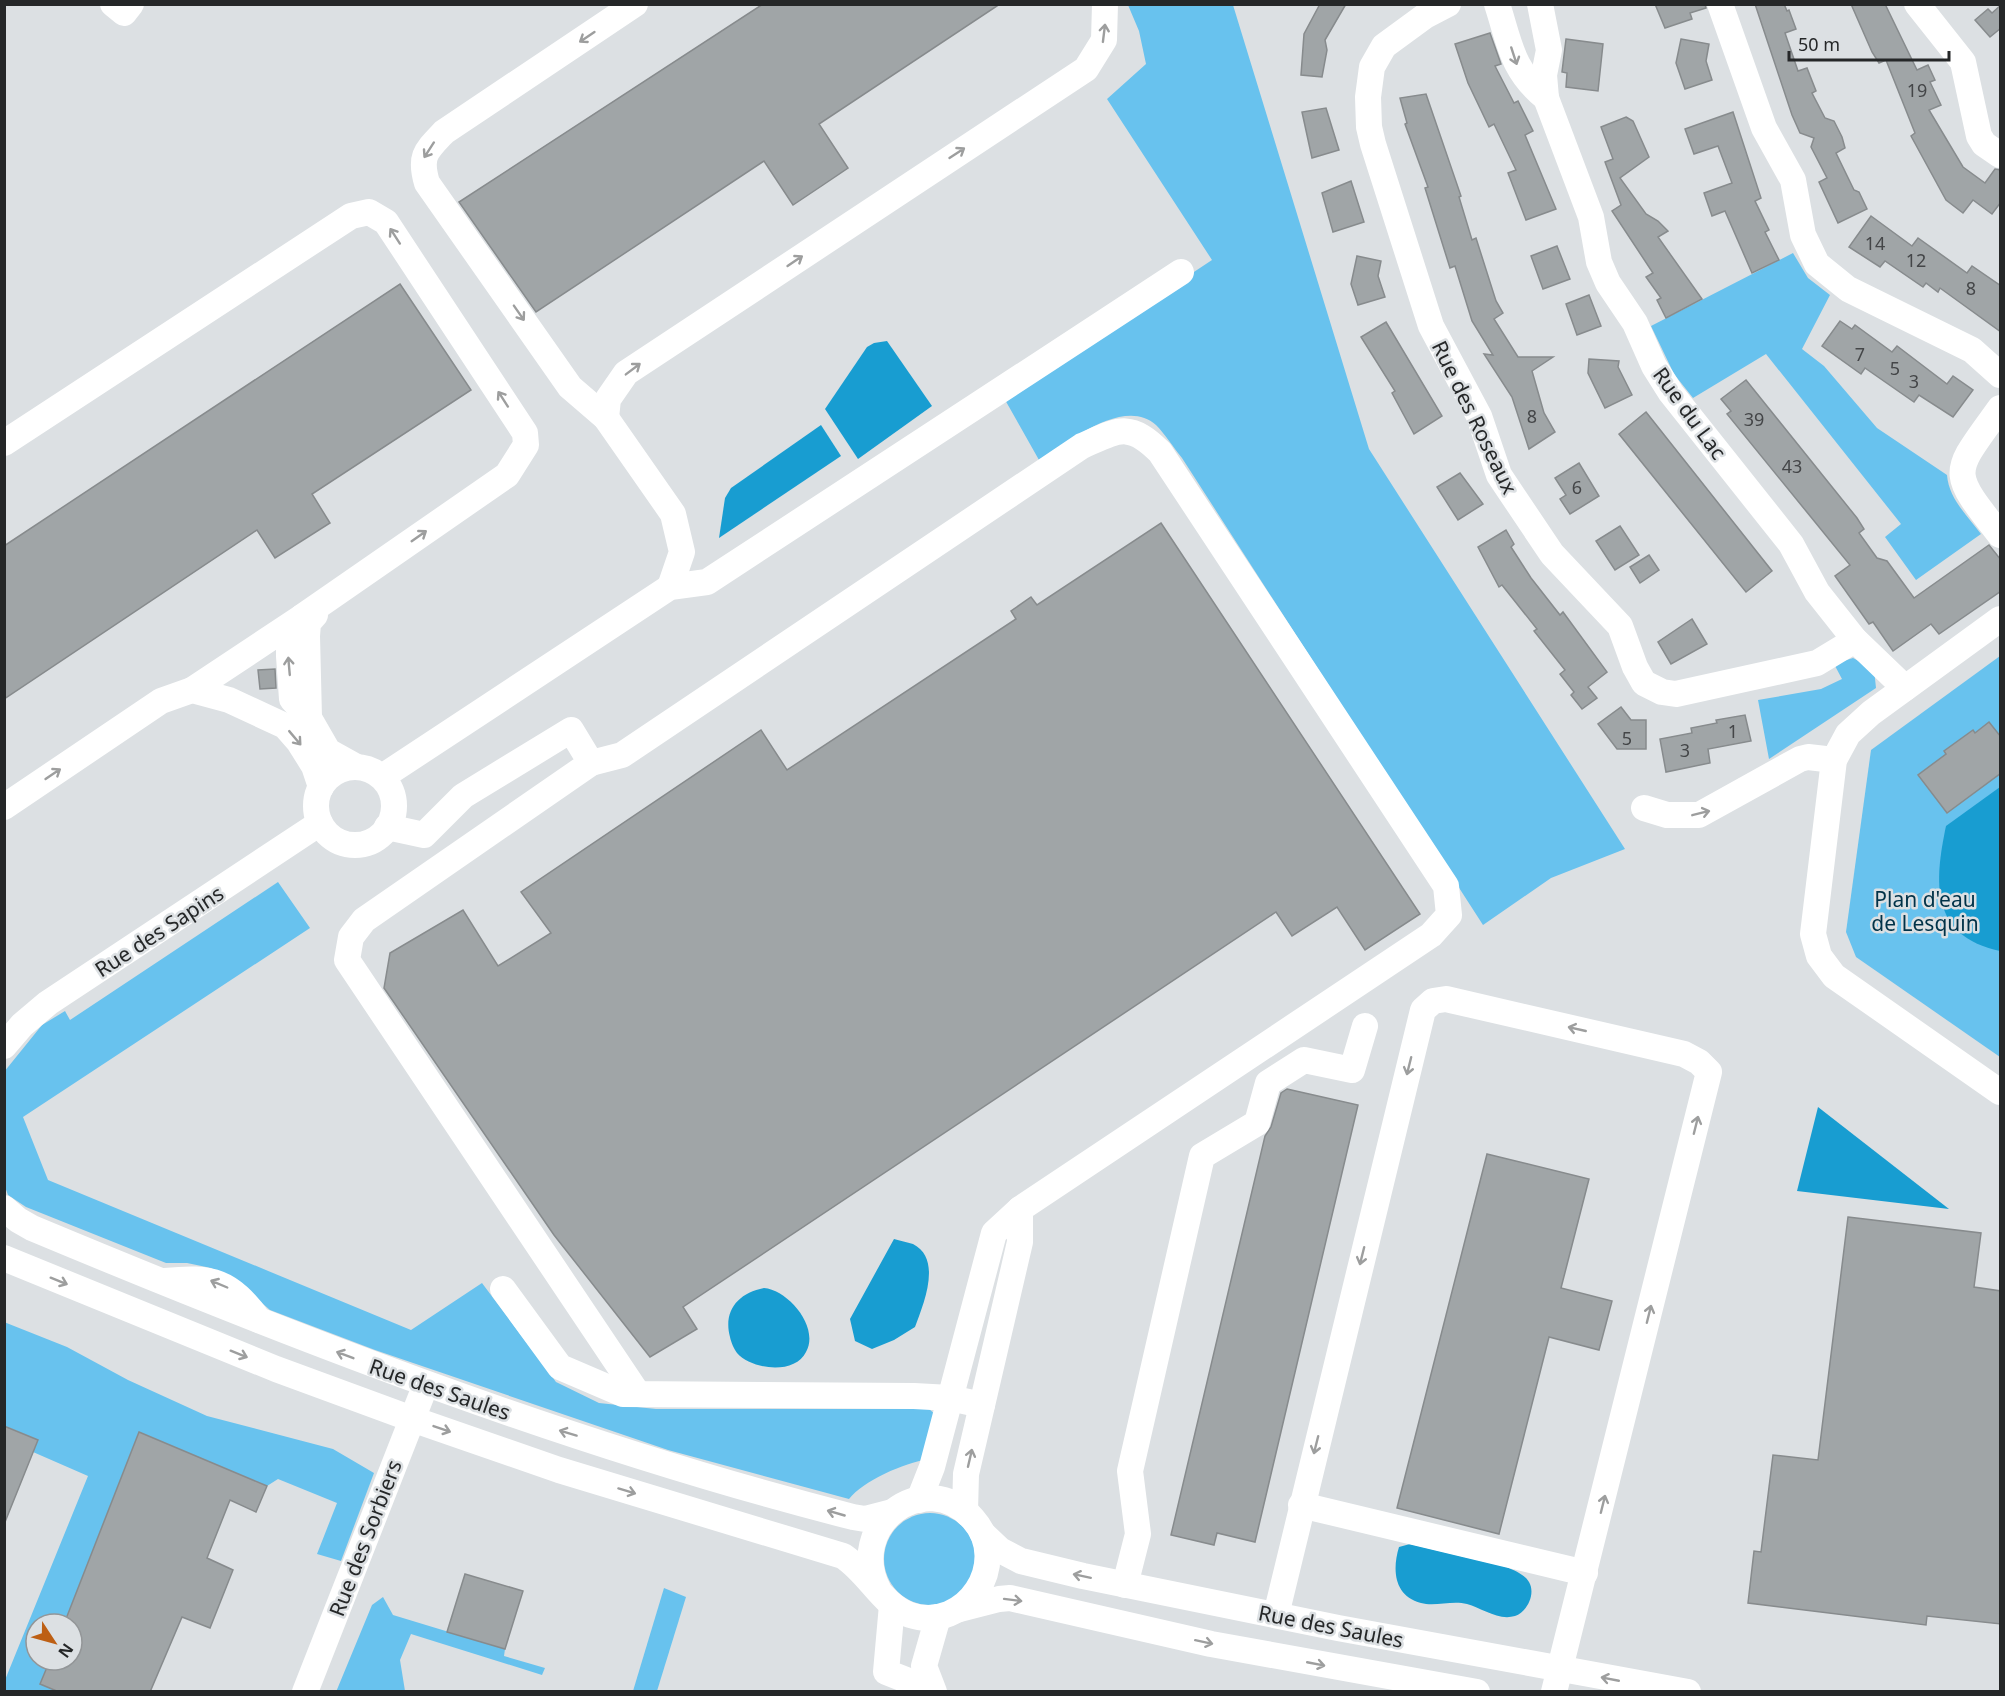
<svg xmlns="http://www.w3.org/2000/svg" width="2005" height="1696" viewBox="0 0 2005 1696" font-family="'Noto Sans',sans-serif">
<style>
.green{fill:#68c2ee}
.water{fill:#189dd1}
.building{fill:#a0a5a7;stroke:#878b8d;stroke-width:1.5}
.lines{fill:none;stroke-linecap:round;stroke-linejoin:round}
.minor{stroke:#fff;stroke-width:26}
.oneway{stroke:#9d9e9e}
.labels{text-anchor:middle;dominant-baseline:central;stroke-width:5;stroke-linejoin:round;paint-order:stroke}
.number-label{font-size:18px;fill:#444648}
.street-label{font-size:21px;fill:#252728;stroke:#dce0e3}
.park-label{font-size:21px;fill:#003248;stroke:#dce0e3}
</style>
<rect width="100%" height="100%" fill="#dce0e3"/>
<!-- green -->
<g class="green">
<path d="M1128,5H1233L1369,449L1625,849L1551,878L1483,925L1182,458C1173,447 1165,434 1156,425C1124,396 1067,443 1039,460L1004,398L1212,260L1107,99L1146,64L1139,31Z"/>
<path d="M1793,253L1808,278L1830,295L1802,349L1824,366L1877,428L1947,475C1949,499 1967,515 1981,534L1916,580L1885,537L1901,524L1766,354L1693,398L1674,374L1651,326Z"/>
<path d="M2000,656V1057L1856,957L1846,932L1871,750Z"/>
<path d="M1853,658L1874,669L1876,688L1769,759L1758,700L1821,689L1842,679L1834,664Z"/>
<path d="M278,882L310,928L23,1117L48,1180L411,1330L482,1283L556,1382L599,1403L656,1409H929L936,1415L928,1459C904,1463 863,1481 849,1499L668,1450L375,1350L270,1310L235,1280L211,1268L187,1263H166L26,1207L8,1195L4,1184V1072L42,1025L65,1011L70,1020Z"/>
<path d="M4,1322L67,1347L128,1380L207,1416L333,1449L374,1473L341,1561L317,1554L337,1503L278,1479L267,1486L139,1432L64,1624H36V1660H50L40,1684L59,1691H5V1680L88,1476L33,1452L38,1440L5,1426Z"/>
<circle cx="930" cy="1559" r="46"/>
<path d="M664,1588L686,1597L657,1691H633Z"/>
<path d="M383,1597L393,1615L505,1649L504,1656L545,1668L542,1675L411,1634L400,1660L405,1691L336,1692L372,1605Z"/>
</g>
<!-- water -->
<g class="water">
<path d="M887,341L932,406L858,459L825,409L867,347L874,343Z"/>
<path d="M821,425L841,456L719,538L725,498L731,488Z"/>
<path d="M2000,787V951C1930,936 1934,883 1946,826Z"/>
<path d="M1818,1107L1949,1209L1797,1191Z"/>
<path d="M894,1239C900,1241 907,1242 913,1244C943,1259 923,1305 915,1327L894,1340L872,1349L855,1341L850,1319Z"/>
<path d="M764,1288C788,1290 820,1327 806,1352C795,1375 752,1370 737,1353C734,1349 731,1342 730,1337C723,1311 738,1293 764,1288Z"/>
<path d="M1410,1544L1507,1567C1515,1571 1524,1574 1529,1582C1536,1594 1527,1612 1515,1616C1498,1621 1482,1608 1467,1604C1452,1600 1435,1607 1421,1603C1394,1596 1392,1570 1399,1547Z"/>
</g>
<!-- building -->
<g class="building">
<path d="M763,4H1000L819,124L848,168L823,185L793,205L764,161L536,312L459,202Z"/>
<path d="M1320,4H1346L1325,40L1327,50L1322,77L1301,75L1304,34Z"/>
<path d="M1655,4H1705L1706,8L1690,13L1692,19L1665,28Z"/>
<path d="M1755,4H1784L1787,11L1789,10L1796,29L1785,33L1798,71L1807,68L1816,91L1812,93L1825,118L1834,121L1842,137L1845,148L1836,153L1854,190L1859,192L1867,209L1838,223L1819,182L1827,178L1811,147L1814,138L1800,133L1792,115Z"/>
<path d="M1851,4H1885L1917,70L1928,65L1935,80L1930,82L1941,105L1929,110L1963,167L1985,183L1995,169L2001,170V202L1992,214L1973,200L1963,213L1946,200L1911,136L1915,133L1886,60L1879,63L1872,52Z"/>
<path d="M2001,5V28L1990,37L1975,20L1988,9L1992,13Z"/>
<path d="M1490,33L1501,64L1495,66L1514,103L1518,101L1533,131L1525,135L1556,209L1526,220L1508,173L1516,170L1494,124L1489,127L1468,83L1455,44Z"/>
<path d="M1566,39L1603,44L1598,91L1566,87L1567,73L1562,72Z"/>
<path d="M1681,39L1709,44L1706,61L1712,80L1685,89L1676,63Z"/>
<path d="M1426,94L1461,196L1459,197L1472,240L1476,238L1496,301L1503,313L1494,319L1518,357H1553L1532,371L1544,413L1555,432L1529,449L1512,397L1484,354L1493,355L1472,321L1455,266L1450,268L1425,188L1428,187L1405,124L1407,123L1400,98Z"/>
<path d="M1326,108L1339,150L1312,158L1302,112Z"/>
<path d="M1733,112L1761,198L1755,201L1769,230L1765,232L1779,260L1752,273L1725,211L1712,216L1704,193L1732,183L1718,146L1694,154L1685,129Z"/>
<path d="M1626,117L1633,121L1649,157L1620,178L1646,214L1658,221L1668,231L1658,237L1702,299L1666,318L1657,300L1661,298L1646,277L1653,273L1612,211L1621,205L1605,162L1613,159L1601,127Z"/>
<path d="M1351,181L1364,222L1333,232L1322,193Z"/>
<path d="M1871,216L1912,246L1918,238L1967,273L1972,266L2001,286V332L1940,288L1938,292L1926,283L1923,287L1885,261L1880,267L1849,247Z"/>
<path d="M1557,246L1570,279L1543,289L1531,256Z"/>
<path d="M1357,256L1381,261L1378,276L1385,297L1358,305L1351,284Z"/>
<path d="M400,284L471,390L312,494L330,523L275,558L257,530L4,699V546Z"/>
<path d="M1589,295L1601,326L1577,335L1566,304Z"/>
<path d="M1840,321L1852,329L1855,325L1892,352L1897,346L1947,384L1953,376L1973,390L1953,417L1919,395L1914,402L1865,368L1861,374L1822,346Z"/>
<path d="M1386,322L1442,416L1414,434L1392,393L1395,391L1361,337Z"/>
<path d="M1589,359L1619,361L1618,367L1632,395L1605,408L1588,373Z"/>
<path d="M1746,380L1857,518L1864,529L1859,533L1877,558L1887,561L1914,598L1989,545L2001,560V591L1939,634L1931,624L1893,651L1873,622L1869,624L1835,576L1850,565L1727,414L1731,411L1721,399Z"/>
<path d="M1646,412L1772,571L1746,592L1619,434Z"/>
<path d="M1579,463L1599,496L1570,514L1560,499L1566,495L1555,478Z"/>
<path d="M1460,473L1483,504L1458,520L1437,487Z"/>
<path d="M1161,523L1420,914L1365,950L1337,907L1292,936L1276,912L683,1307L697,1329L650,1357L554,1235L384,988L390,953L463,910L498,966L551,933L521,892L761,730L787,770L1016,619L1011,611L1031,597L1037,605Z"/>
<path d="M1620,526L1639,555L1615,570L1596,541Z"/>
<path d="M1506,530L1514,544L1511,547L1531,578L1560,615L1563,612L1607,672L1588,687L1597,698L1582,709L1571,695L1574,692L1560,674L1565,670L1534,631L1537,629L1502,585L1499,587L1478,547Z"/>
<path d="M1649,555L1659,570L1640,583L1630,567Z"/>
<path d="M1692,619L1707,644L1671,664L1658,642Z"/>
<path d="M275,669L276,688L260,689L258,670Z"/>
<path d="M1621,707L1631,720H1646V749H1617L1598,724Z"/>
<path d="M1745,715L1751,741L1708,749L1710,763L1666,772L1660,739L1692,733L1691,728L1717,723L1716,720Z"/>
<path d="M1989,722L2001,737V773L1947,813L1918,775L1946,754L1944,751L1973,730L1975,733Z"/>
<path d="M1287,1089L1358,1105L1255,1542L1217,1533L1214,1545L1171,1535L1265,1136L1271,1127L1281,1093Z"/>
<path d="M1487,1154L1589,1179L1561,1288L1612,1301L1599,1350L1549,1337L1499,1534L1397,1508Z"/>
<path d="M1848,1217L1981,1233L1974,1287L2001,1291V1624L1927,1616L1926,1625L1748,1603L1754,1551L1761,1552L1773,1455L1818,1460Z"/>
<path d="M4,1426L38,1440L5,1522H4Z"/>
<path d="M139,1432L267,1486L256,1512L230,1500L207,1558L233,1570L210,1628L182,1617L150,1692H59L40,1684L50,1660H72V1624H64Z"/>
<path d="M465,1574L523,1591L505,1649L447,1632Z"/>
</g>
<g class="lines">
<!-- minor -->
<g class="minor">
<path d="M113,4L124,13L131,4"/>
<path d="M635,4L444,132C426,151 419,156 427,183L570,387L606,418L673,514L682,552L670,587"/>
<path d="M1448,4L1425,16L1384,46L1372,67L1368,97L1369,127L1373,144L1431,326L1479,416L1499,475L1507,487L1552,554L1620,626L1635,667L1644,683L1662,692L1676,694L1817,663L1855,640"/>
<path d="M1497,4C1510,44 1512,71 1546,98"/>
<path d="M1540,4L1549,50L1544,75L1546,98L1591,217L1599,262L1608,283L1635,323L1654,366L1671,393L1791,544L1817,592L1855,640L1905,688"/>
<path d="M1720,4L1764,128L1793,180L1803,235L1817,264L1848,289L1972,350L2000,375"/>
<path d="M1917,4L1963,62L1979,136L1984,144L2000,155"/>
<path d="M2000,408C1952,475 1948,469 2000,535"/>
<path d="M606,418L608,399L626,373L1086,69L1104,40L1105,4"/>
<path d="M4,443L351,216L369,212L386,222L525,433L526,445L507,475L302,617L289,644V656L292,699L309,718"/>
<path d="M315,615L308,623L307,636L309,718L328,751L355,766"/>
<path d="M2000,619L1871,713L1848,734L1834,760L1813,934L1819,956L1834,976L2000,1092"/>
<path d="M192,690L302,617"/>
<path d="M591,763L622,755L1082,446C1118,430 1129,421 1160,452L1446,886L1449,915L1431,935L1020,1209V1242L966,1474L965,1511"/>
<circle cx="355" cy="806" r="39"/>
<path d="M382,777L670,587L707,582L1181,272"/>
<path d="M4,807L161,701L192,690L229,700L285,726L299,742L314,766L321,787"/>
<path d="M1644,808L1667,815H1699L1800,759L1808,757L1834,760"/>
<path d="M387,827L424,835L463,796L571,730L591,763L364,920L351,937L347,960L638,1394"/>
<path d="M4,1046L22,1025L48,1003L320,823"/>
<path d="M4,1208L18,1220L32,1228C300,1340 571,1445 853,1517L865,1519L892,1512"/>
<path d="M4,1258L276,1369L412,1419L559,1470L843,1556C869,1573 883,1606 910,1615C966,1633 1012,1563 973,1519C925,1465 844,1526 879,1591"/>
<path d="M165,1281C213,1276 230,1281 259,1320"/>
<path d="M503,1289L560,1367L623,1394L914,1396L950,1398L982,1405"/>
<path d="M919,1500L932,1467L994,1233L1020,1209"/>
<path d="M1301,1505L1585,1573"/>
<path d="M983,1534L1000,1550L1021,1561L1083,1576L1338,1628L1688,1692"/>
<path d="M1125,1585L1138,1534L1130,1471L1202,1156L1257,1123L1268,1083L1304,1060L1352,1070L1365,1026"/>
<path d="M892,1605L886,1672L932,1690"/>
<path d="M960,1609L999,1599L1010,1598L1211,1644L1477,1692"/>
<path d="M1276,1615L1423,1010L1433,1001L1446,999L1684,1054L1699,1062L1709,1072L1554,1692"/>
<path d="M305,1692L426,1384"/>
<path d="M934,1692L924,1666L938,1617"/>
</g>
</g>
<!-- one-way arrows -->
<defs><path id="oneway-shaft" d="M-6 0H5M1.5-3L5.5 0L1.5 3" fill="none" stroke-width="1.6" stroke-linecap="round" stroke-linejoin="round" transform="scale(1.5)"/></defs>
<g class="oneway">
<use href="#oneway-shaft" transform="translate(1104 33) rotate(-83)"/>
<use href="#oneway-shaft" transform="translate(587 37) rotate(146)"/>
<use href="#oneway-shaft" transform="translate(1514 56) rotate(72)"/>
<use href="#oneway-shaft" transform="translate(429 150) rotate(123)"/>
<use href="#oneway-shaft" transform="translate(957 153) rotate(-33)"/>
<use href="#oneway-shaft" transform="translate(395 236) rotate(-123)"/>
<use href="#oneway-shaft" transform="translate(795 261) rotate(-34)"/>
<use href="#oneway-shaft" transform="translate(519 313) rotate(55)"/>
<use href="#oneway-shaft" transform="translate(633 369) rotate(-37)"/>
<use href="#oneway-shaft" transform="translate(503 399) rotate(-123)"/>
<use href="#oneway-shaft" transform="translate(419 536) rotate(-35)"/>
<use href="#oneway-shaft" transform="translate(289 666) rotate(-95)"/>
<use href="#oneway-shaft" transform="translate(295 738) rotate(50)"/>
<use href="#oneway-shaft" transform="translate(53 774) rotate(-34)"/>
<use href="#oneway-shaft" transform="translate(1701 813) rotate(-14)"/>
<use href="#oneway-shaft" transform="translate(1577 1029) rotate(-167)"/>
<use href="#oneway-shaft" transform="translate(1409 1066) rotate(104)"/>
<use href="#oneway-shaft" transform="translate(1696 1125) rotate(-76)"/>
<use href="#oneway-shaft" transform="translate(1362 1256) rotate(104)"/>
<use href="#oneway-shaft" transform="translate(59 1281) rotate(22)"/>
<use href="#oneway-shaft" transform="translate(219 1284) rotate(-157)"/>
<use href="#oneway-shaft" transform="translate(1649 1314) rotate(-76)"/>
<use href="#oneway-shaft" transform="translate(239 1354) rotate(22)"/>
<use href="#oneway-shaft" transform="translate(345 1355) rotate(-159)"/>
<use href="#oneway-shaft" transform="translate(442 1429) rotate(19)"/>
<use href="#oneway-shaft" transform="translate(568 1433) rotate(-163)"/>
<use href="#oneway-shaft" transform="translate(1316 1445) rotate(104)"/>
<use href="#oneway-shaft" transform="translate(970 1458) rotate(-77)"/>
<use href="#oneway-shaft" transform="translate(627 1491) rotate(17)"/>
<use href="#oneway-shaft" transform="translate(1603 1504) rotate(-76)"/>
<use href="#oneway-shaft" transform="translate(836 1513) rotate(-164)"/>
<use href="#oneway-shaft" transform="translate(1082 1576) rotate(-168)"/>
<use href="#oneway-shaft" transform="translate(1013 1600) rotate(7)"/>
<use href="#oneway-shaft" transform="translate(1204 1642) rotate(12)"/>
<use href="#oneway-shaft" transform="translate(1316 1664) rotate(11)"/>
<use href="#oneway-shaft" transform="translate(1610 1679) rotate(-169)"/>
</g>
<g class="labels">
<!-- number labels -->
<g class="number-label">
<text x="1917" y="90">19</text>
<text x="1875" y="243">14</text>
<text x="1916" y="260">12</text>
<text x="1971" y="288">8</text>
<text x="1860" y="354">7</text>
<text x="1895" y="368">5</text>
<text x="1914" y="381">3</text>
<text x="1532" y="416">8</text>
<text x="1754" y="419">39</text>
<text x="1792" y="466">43</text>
<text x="1577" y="487">6</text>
<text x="1733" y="731">1</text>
<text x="1627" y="738">5</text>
<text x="1685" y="750">3</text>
</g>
<!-- street labels -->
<g class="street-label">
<text transform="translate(1690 413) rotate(54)">Rue du Lac</text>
<text transform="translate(1475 417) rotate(64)">Rue des Roseaux</text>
<text transform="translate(159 931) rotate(-33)">Rue des Sapins</text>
<text transform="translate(440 1389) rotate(19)">Rue des Saules</text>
<text transform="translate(365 1538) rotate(-69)">Rue des Sorbiers</text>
<text transform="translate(1331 1626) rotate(11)">Rue des Saules</text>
</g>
<!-- park labels -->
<g class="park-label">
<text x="1925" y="899">Plan d'eau<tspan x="1925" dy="24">de Lesquin</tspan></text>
</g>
</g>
<!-- border -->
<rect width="2005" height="1696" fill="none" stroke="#252728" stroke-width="12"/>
<!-- north arrow -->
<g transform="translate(54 1642) rotate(126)"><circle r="28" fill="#dce0e3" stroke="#939698" stroke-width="1.5"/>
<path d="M0-4.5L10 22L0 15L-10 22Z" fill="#bd5f14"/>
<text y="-9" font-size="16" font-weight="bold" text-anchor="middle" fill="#252728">N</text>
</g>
<!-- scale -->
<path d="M1789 51v9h160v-9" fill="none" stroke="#252728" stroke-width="3"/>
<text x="1798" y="51" font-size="18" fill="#252728" stroke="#dce0e3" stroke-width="4.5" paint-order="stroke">50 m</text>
</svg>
